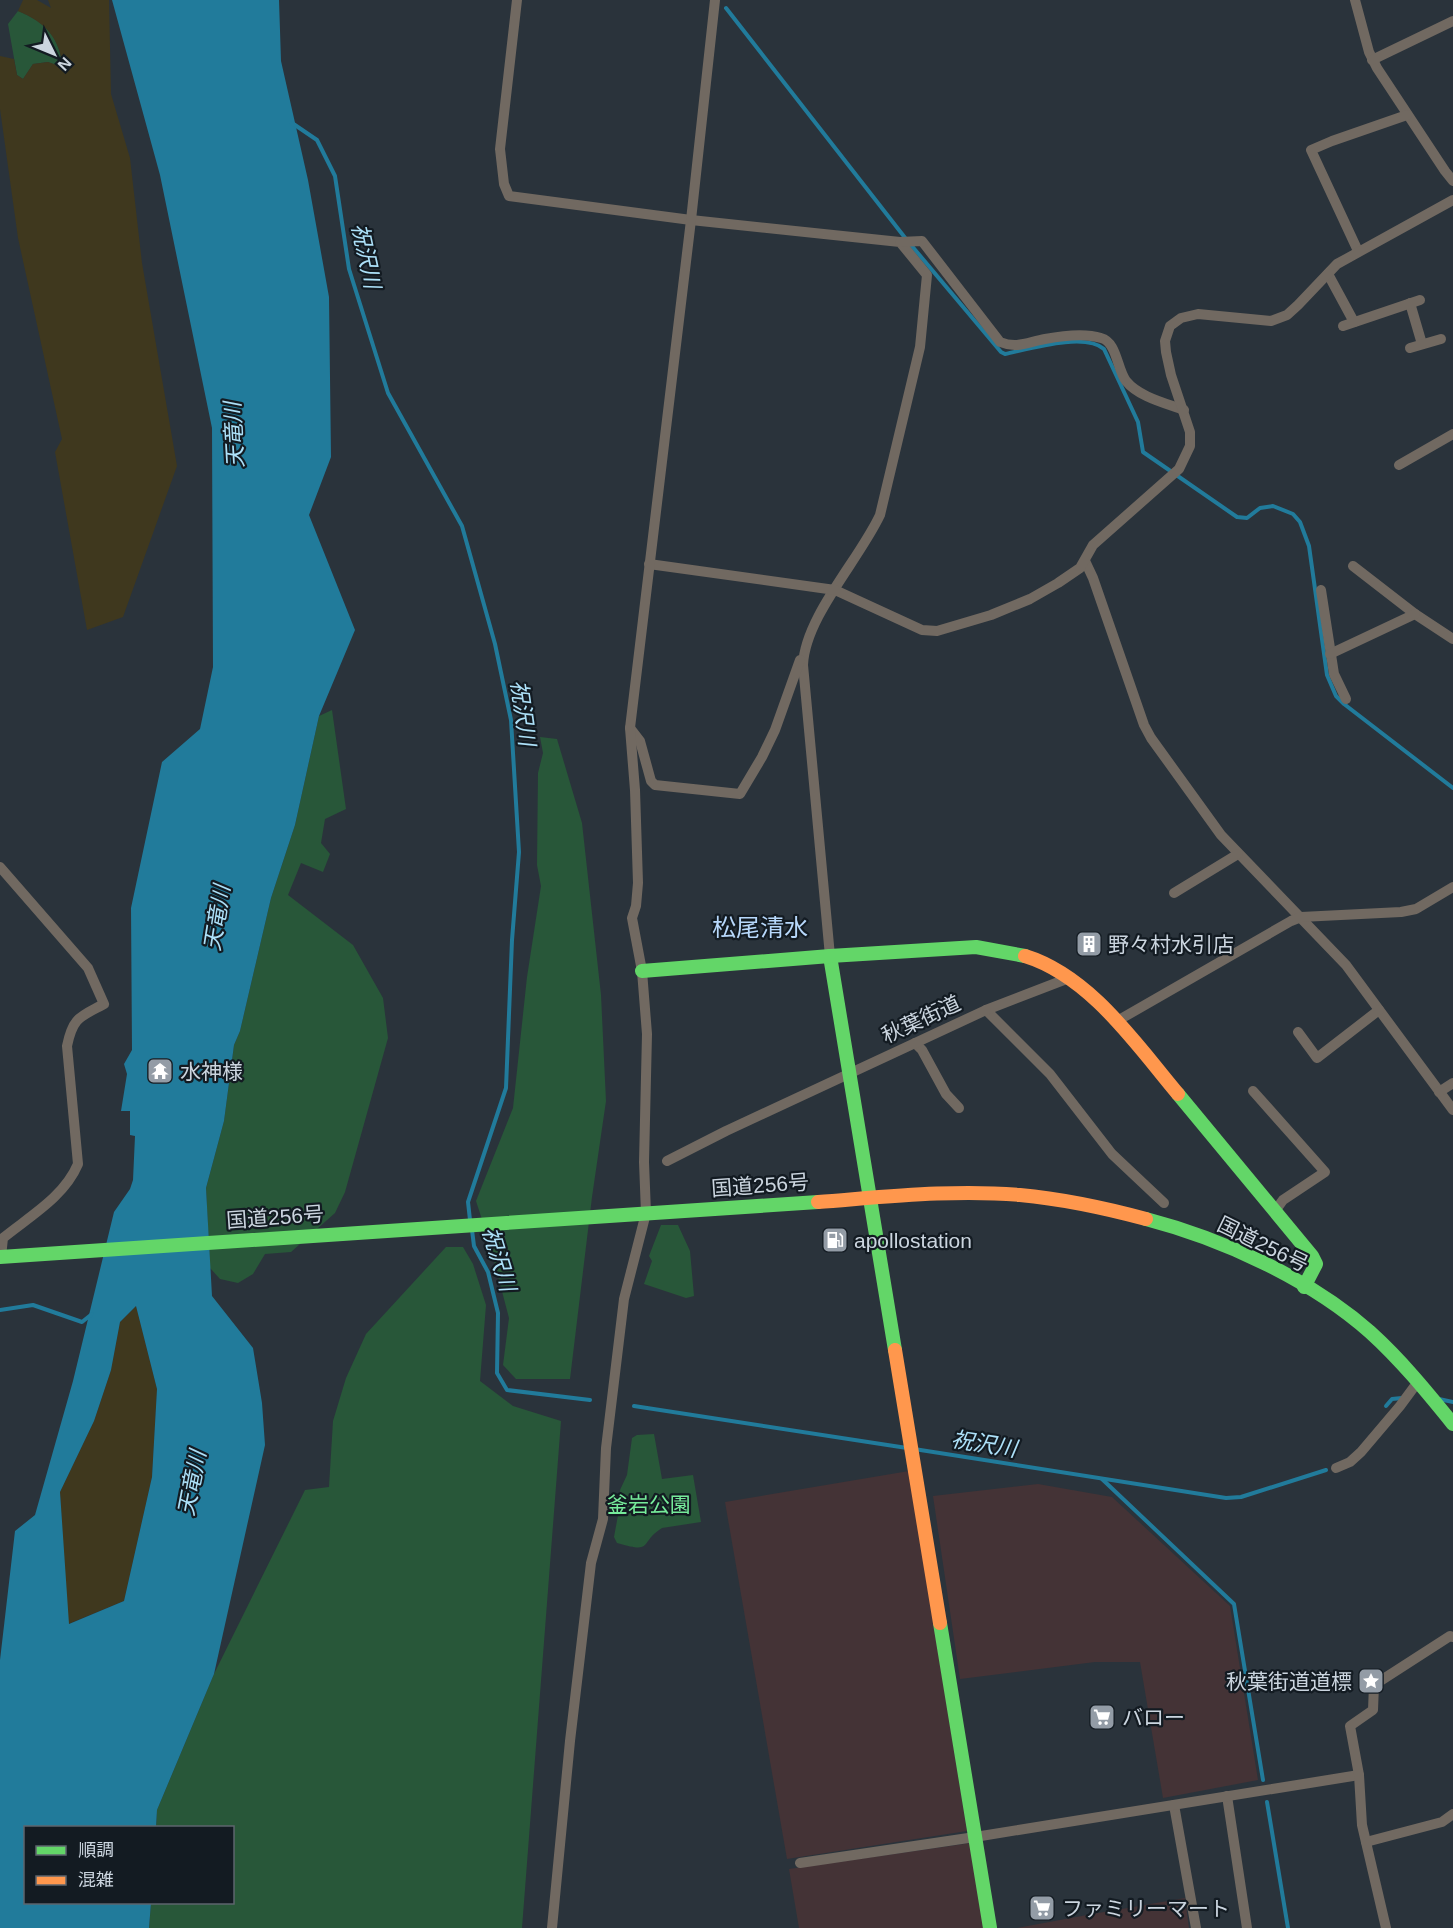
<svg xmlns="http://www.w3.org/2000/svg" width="1453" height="1928" viewBox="0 0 1453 1928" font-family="Arial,'Noto Sans JP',sans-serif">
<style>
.industrial{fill:#443336}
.green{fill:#285739}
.sand{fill:#3f381e}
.water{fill:#217b9b;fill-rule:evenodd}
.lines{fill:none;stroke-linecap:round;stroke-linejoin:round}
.stream{stroke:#217b9b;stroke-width:4}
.street{stroke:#716961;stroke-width:10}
.fast{stroke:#63d668;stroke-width:14}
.slow{stroke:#ff974d;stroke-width:14}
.labels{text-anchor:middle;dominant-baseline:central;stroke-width:4.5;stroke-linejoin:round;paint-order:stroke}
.poi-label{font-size:21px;fill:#cbd5df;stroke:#131b22;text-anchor:start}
.street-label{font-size:21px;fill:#cbd5df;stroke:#131b22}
.park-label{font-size:21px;fill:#76eb9a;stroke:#131b22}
.water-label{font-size:22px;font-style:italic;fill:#ade1f9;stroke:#131b22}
.quarter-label{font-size:24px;fill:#b7d8fb;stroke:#131b22}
</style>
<rect width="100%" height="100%" fill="#2a333b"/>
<!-- industrial -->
<g class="industrial">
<path d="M909,1471L967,1831L787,1859L725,1502Z"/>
<path d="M1038,1484L1112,1497L1230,1606L1258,1780L1163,1798L1140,1662H1095L960,1679L933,1496Z"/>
<path d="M971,1843L985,1928H799L789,1869Z"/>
<path d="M1185,1898L1189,1928H1017L1087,1915Z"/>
</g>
<!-- green -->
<g class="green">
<path d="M18,11C47,23 59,37 63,68L48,62L33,64L23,79L17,75L8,24Z"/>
<path d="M332,710L346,809L325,819L321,843L330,854L323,872L301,863L288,895L353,945L383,998L388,1038L345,1192L335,1213L291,1252L265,1254L253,1274L238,1283L220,1279L210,1268L206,1188L224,1121L234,1045L240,1031L271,898L295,825L319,716Z"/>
<path d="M540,737L557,739L582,823L601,995L606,1101L592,1197L570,1379H516L503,1365L509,1318L488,1238L476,1201L513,1108L527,977L541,886L537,865L538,773L543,753Z"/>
<path d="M661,1225H678L690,1251L694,1296L686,1298L644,1284L652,1261L649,1256Z"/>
<path d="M446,1247H463L473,1264L486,1305L480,1381L513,1406L561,1421L522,1928H149L151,1903L232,1902V1828L156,1827L157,1810L214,1674L305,1490L329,1487L333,1421L346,1378L366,1334Z"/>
<path d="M654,1434L662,1479L693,1475L701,1522L662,1528C638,1543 655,1554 617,1543L614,1537L621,1499L620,1490L627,1475L632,1438L637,1435Z"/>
</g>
<!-- sand -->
<g class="sand">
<path d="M23,0H37L51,8L48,0H109L111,94L130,158L142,263L177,466L123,617L87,630L55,452L62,439L18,238L0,109V56L14,59L17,75L23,79L33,64L48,62L63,67C59,37 46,23 18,11Z"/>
<path d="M136,1306L157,1389L152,1477L124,1601L68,1624L60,1492L94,1421L111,1370L120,1322Z"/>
</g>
<!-- water -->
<path class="water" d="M112,0H279L281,61L308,180L329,297L331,457L309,515L355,630L319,716L295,825L271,898L240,1031L234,1045L224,1121L206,1188L212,1296L253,1348L262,1403L265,1445L214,1674L157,1810L156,1827L26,1828V1902L151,1903L149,1928H0V1660L15,1531L35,1515L73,1381L114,1212L130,1189L133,1180L135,1136L130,1135V1111H121L127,1074L124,1064L132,1050L131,908L162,762L200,729L213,667L212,428L160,175ZM136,1306L157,1389L152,1477L124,1601L69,1624L60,1492L94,1421L111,1370L120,1322Z"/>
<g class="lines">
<!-- stream -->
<g class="stream">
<path d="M726,8L906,239"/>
<path d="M292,123L317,140L335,176L349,269L388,393L462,526L495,644L511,720L519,852L512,940L506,1088L468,1202L470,1220"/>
<path d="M911,245L1001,352L1005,354C1029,349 1085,332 1104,349L1138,422L1143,452L1237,517L1247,518L1260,508L1273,506L1293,514L1300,522L1309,546L1327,675L1336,696L1344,704L1453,788"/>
<path d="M472,1230L474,1246L488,1272L498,1313L497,1373L507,1390L590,1400"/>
<path d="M0,1310L33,1305L82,1322L92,1314"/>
<path d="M1439,1399L1453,1402"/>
<path d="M634,1406L907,1448"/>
<path d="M1386,1406L1392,1399L1402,1398"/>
<path d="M914,1449L1226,1498L1241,1497L1326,1470"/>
<path d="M1102,1479L1234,1604L1263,1780"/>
<path d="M1267,1802L1288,1928"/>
</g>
<!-- street -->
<g class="street">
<path d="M517,0L500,149L504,184L509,196L691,220L900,242L927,275L920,347L880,515C859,560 805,617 803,665L830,956"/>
<path d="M1355,0L1369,52L1377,68L1445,171L1453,181"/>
<path d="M1372,60L1453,21"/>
<path d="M900,242L922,241L1000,342C1017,349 1028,342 1045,339C1061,336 1085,333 1101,338C1117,342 1117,369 1126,381C1139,397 1165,403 1184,410"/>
<path d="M1358,251L1311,150L1332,141L1407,115"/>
<path d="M1328,274L1354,322"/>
<path d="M1410,303L1422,344"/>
<path d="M1343,326L1420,300"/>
<path d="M1410,348L1441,339"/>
<path d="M1399,465L1453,434"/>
<path d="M1085,561L1093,578L1144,725L1151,738L1221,835L1346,965L1453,1110"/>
<path d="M649,564L835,590L922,630L937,631L991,615L1030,599L1058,583L1080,568L1093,545L1179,469L1190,446V432L1171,375L1166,352L1165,341L1170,326L1181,318L1198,314L1271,321L1287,315L1298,305L1337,264L1453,200"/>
<path d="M1353,566L1415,614L1453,639"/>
<path d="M1321,590L1334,674L1346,699"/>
<path d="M1330,654L1415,614"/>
<path d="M630,728L640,741L651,781L655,785L740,794L762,757L775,730L800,660"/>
<path d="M0,867L88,968L104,1004C80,1017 73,1017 67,1046L78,1164C64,1197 30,1216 3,1238L1,1257"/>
<path d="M1174,893L1238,854"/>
<path d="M986,1010L1050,1074L1112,1154L1164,1203"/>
<path d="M1117,1021L1291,921L1301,917L1401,912L1416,909L1453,887"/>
<path d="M1298,1032L1317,1058L1379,1010"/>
<path d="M915,1043L922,1050L946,1094L959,1108"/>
<path d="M1253,1091L1325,1172L1283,1200L1275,1211"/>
<path d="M1439,1092L1453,1083"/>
<path d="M667,1161L726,1131L986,1010L1069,978"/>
<path d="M1336,1468L1350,1462L1361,1452L1400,1406L1417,1383"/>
<path d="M1227,1796L1247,1928"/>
<path d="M1174,1805L1196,1928"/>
<path d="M1366,1842L1442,1822L1453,1814"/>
<path d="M800,1863L975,1837L1359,1775"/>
<path d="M552,1928L570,1741L591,1563L603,1519L606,1448L624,1299L646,1213L644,1162L647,1034L642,971L632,918L636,906L638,883L635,790L630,728L691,220L715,0"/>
<path d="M1386,1928L1362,1825L1359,1775L1350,1726L1373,1710L1374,1685L1450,1636L1453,1637"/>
</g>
<!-- fast -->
<g class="fast">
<path d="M830,956L895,1350"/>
<path d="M642,971L830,956L976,947L1025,956"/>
<path d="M1178,1094L1312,1256L1316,1264L1304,1287"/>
<path d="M1146,1219C1223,1239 1310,1279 1370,1332C1401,1360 1427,1392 1453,1424"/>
<path d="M0,1257L818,1202"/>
<path d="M940,1623L990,1928"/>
</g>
<!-- slow -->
<g class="slow">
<path d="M1025,956C1090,976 1136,1044 1178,1094"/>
<path d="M818,1202C885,1197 953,1189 1020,1195C1063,1199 1105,1208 1146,1219"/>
<path d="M895,1350L940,1623"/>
</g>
</g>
<!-- icons -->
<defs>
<g id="building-square" transform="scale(1.35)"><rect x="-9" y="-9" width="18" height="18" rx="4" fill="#939ca6" stroke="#131b22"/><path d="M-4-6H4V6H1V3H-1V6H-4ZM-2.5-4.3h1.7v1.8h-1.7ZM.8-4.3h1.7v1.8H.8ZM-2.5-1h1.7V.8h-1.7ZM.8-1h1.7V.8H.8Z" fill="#fff"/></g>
<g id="temple-square" transform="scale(1.35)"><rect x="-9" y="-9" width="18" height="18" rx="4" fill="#939ca6" stroke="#131b22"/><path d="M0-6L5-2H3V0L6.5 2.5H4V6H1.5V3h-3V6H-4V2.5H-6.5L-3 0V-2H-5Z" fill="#fff"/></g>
<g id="fuel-square" transform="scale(1.35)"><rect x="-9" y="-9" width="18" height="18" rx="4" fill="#939ca6" stroke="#131b22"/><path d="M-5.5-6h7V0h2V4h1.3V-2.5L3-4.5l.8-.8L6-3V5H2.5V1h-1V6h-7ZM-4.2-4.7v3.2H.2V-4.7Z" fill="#fff"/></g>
<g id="sight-square" transform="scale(1.35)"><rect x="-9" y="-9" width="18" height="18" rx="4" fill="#939ca6" stroke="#131b22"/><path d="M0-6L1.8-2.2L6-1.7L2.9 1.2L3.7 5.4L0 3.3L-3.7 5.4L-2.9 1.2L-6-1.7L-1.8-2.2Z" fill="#fff"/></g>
<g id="supermarket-square" transform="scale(1.35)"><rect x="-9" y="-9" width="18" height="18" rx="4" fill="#939ca6" stroke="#131b22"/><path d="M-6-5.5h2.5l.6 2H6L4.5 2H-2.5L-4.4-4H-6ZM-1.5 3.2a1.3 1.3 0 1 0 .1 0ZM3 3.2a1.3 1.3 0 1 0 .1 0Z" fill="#fff"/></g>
</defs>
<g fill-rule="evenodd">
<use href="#building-square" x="1089" y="944"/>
<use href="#temple-square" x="160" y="1071"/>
<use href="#fuel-square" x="835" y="1240"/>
<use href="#sight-square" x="1371" y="1681"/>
<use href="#supermarket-square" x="1102" y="1717"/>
<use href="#supermarket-square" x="1042" y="1908"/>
</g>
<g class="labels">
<!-- poi labels -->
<g class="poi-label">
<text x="1108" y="944">野々村水引店</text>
<text x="180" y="1071">水神様</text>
<text x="854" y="1240">apollostation</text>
<text x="1352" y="1681" text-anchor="end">秋葉街道道標</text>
<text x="1122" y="1717">バロー</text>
<text x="1062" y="1908">ファミリーマート</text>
</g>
<!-- street labels -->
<g class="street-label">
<text transform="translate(921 1019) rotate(-25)">秋葉街道</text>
<text transform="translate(760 1185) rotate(-4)">国道256号</text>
<text transform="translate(275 1217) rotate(-4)">国道256号</text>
<text transform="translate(1263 1244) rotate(26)">国道256号</text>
</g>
<!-- park labels -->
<g class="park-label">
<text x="649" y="1504">釜岩公園</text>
</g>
<!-- water labels -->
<g class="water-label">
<text transform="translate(366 256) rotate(78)">祝沢川</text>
<text transform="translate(234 435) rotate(-93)">天竜川</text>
<text transform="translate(523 713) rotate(82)">祝沢川</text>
<text transform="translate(217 918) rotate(-81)">天竜川</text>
<text transform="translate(499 1259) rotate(73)">祝沢川</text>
<text transform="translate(984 1444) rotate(9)">祝沢川</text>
<text transform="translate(192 1483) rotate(-79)">天竜川</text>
</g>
<!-- quarter labels -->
<g class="quarter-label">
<text x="760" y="927">松尾清水</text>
</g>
</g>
<!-- legend -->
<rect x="24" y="1826" width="210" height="78" fill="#131b22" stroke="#5d656e" stroke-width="1.5"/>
<rect x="36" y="1846" width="30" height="9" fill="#63d668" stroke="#5d656e" stroke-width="1.5"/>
<text x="78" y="1856" font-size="18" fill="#cbd5df">順調</text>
<rect x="36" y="1876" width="30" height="9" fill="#ff974d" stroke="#5d656e" stroke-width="1.5"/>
<text x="78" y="1886" font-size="18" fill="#cbd5df">混雑</text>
<!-- north arrow -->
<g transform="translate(54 54) rotate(133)" stroke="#131b22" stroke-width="4.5" paint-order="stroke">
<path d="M0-4.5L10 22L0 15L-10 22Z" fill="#cbd5df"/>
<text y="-9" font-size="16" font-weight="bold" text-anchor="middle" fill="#cbd5df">N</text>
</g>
</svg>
